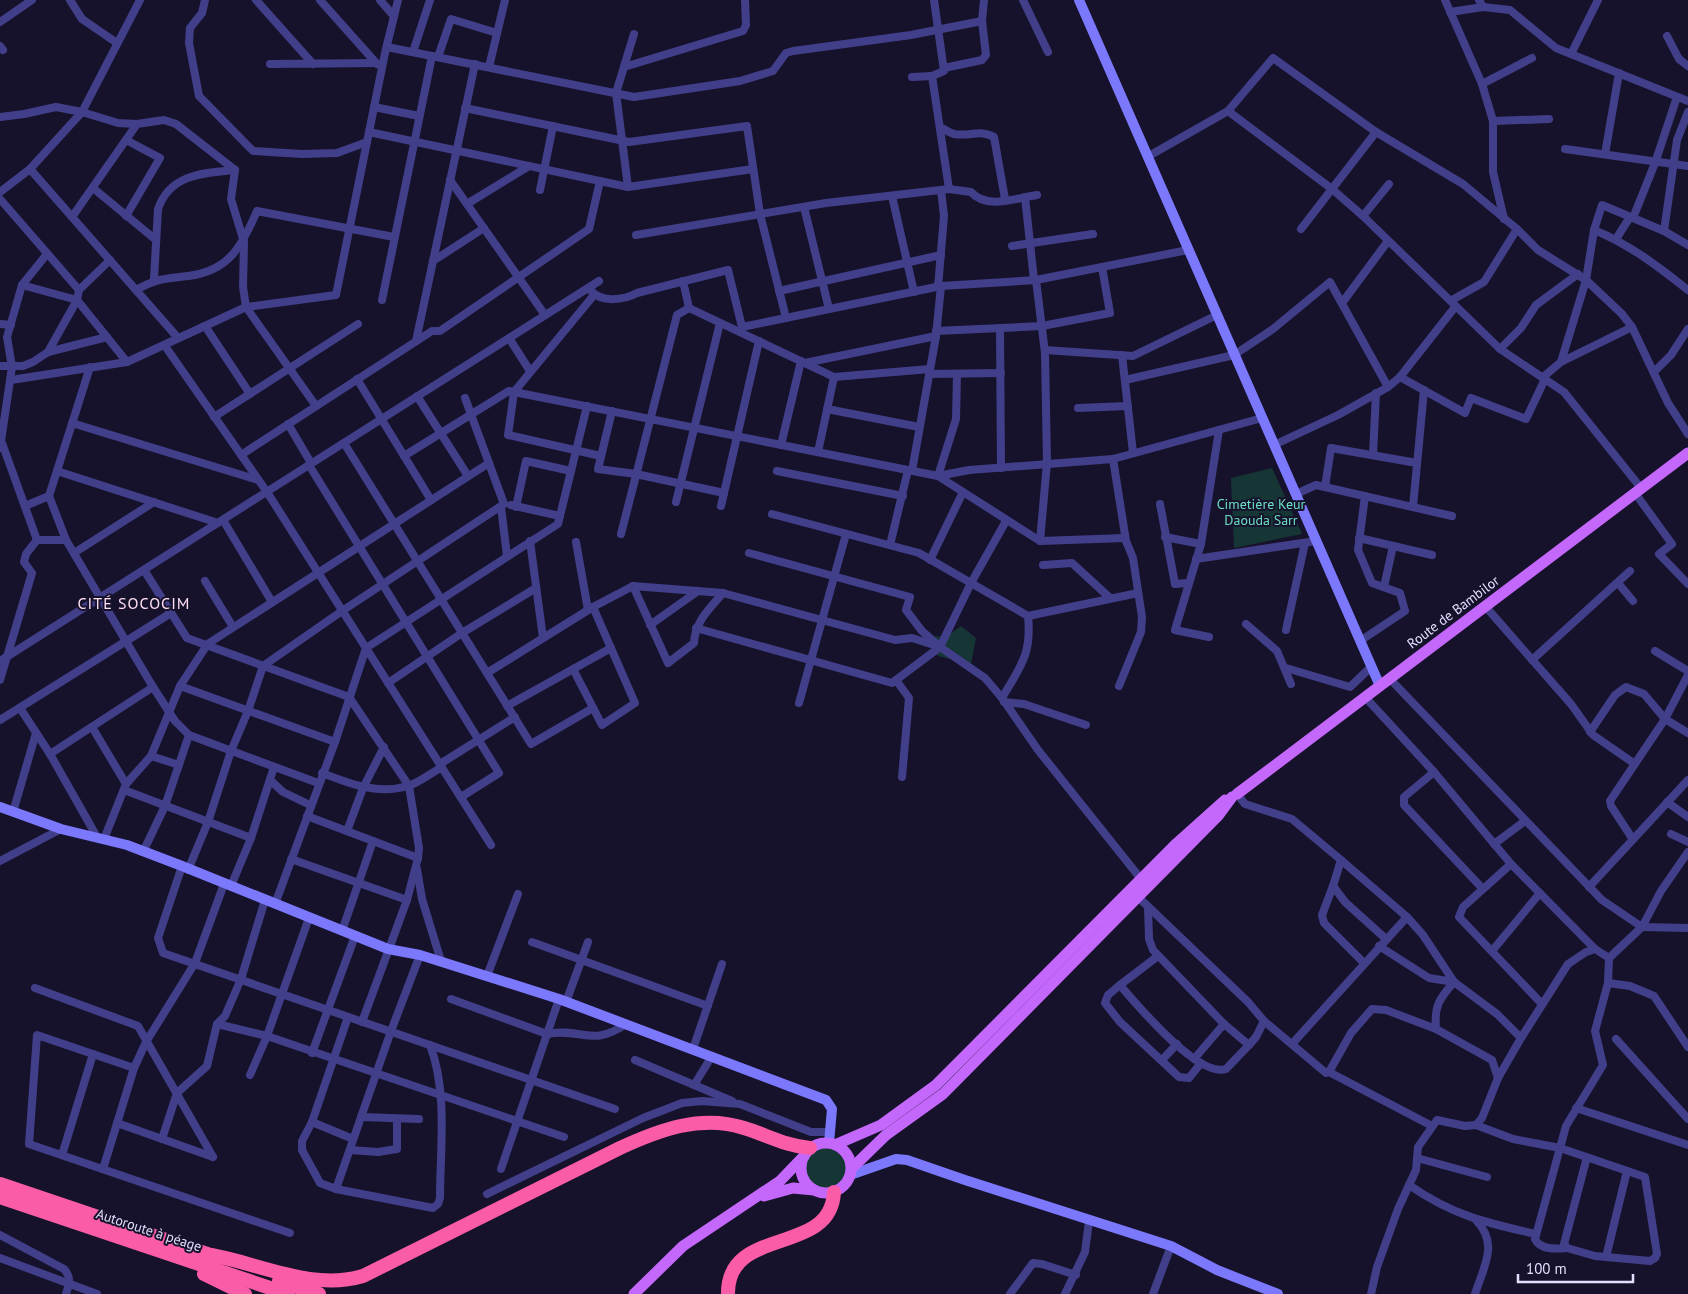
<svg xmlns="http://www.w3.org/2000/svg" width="1688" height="1294" viewBox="0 0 1688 1294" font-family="'PT Sans',sans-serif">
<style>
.green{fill:#153635}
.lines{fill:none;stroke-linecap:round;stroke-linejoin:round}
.street{stroke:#423f8a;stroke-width:8}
.secondary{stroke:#7b78fc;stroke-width:10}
.primary{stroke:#c468fb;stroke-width:11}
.highway{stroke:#fb5ca8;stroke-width:14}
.labels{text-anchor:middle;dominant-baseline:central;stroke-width:4;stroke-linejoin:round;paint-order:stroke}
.park-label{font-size:14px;fill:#6adfc2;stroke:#17122c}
.street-label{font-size:14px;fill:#e2defe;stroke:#17122c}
.quarter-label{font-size:16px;letter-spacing:1px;fill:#fee0f3;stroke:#17122c}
</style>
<rect width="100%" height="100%" fill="#17122c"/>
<!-- green -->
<g class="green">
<path d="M1272,468L1302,534L1234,548L1231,478Z"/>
<path d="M961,626L976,638L971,664L938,656L931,645L933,636L946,637Z"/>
<circle cx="826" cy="1168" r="22"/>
</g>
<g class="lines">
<!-- street -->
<g class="street">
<path d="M70,0L82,19L117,43"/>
<path d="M205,0L202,13L190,28L189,43L199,96L253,151L302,154L337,153L367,142"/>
<path d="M256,0L313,64"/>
<path d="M320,0L377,64"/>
<path d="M380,0L394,16"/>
<path d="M1023,0L1048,52"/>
<path d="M1445,0L1482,84L1493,121V172L1504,219"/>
<path d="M1479,0L1483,7L1510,10L1556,48L1688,101"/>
<path d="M1450,12L1483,7"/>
<path d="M0,22L32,0"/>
<path d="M1667,36L1679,59L1688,66"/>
<path d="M0,46L3,50"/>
<path d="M387,47L634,97L740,81L773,71L786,53L793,51L911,35L982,21"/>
<path d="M413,52L430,0"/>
<path d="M1571,54L1598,0"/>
<path d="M438,57L451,19L497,33"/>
<path d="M270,64L376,63"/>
<path d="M489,67L505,0"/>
<path d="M624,67L743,31L746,25L745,0"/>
<path d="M944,68L982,60L986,55L982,21L984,0"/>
<path d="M932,76L944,71L934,0"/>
<path d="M912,77L932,76L949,189"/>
<path d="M1482,84L1532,58"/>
<path d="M374,107L419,116"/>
<path d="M465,108L629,142L747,126L760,214L786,318"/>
<path d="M1228,111L1332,189L1363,216L1500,349L1564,392L1641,488"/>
<path d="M0,117L24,114L56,107L82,112L118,123L137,124L164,120L176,124L235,170"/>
<path d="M1493,121L1549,119"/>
<path d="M940,127C944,129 950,133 954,134C968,137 981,129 994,137L1005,199"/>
<path d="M369,132L628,187L753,169"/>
<path d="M126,140L160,158L126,216"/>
<path d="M1565,149L1688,166"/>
<path d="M1605,154L1619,73"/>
<path d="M1147,157L1228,111L1273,58L1376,132L1463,184L1517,229L1538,250L1586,280L1622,314L1632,327L1668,403L1688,434"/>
<path d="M30,169L178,338"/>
<path d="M235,170L231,199L244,242L243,287L246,307L316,406"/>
<path d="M450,180L545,315"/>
<path d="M628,187L616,93L634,34"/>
<path d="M93,188L156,240"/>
<path d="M540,190L553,126"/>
<path d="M0,192L30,169L82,112L140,0"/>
<path d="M892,196L914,292"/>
<path d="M1025,197L1034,280"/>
<path d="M0,199L79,290"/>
<path d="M467,204L529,166"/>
<path d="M804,207L829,309"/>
<path d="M1363,216L1389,184"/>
<path d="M72,217L137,124"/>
<path d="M1633,218L1655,163L1677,97"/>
<path d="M1301,229L1376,132"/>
<path d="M1594,230C1629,244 1659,267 1688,290"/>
<path d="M1664,231L1677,140L1688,112"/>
<path d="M636,235L826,203L949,189L971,192C987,210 1016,198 1037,195"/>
<path d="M1616,239L1630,217"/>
<path d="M1012,246L1093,234"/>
<path d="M433,261L484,228"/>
<path d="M154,279L158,209C170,174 203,173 235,170"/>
<path d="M1036,280L1045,353L1047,463L1040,541"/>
<path d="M683,281L689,308"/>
<path d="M22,285L77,300L127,362"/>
<path d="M938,287L944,216L941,190"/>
<path d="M136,290C157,278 165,279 188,276C229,271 242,246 257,211L394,237"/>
<path d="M591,291C602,303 624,300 637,293L728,270L742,327L740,331"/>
<path d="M779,291L941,255"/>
<path d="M594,295L514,392L508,435L601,456"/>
<path d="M382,300L432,56"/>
<path d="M1452,300L1484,282L1517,229"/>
<path d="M1342,303L1388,241"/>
<path d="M689,308L834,377L930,369"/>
<path d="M0,324L11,325"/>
<path d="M205,326L250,394"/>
<path d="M742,327L941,286L1036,280L1188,250"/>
<path d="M1000,328L1001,468"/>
<path d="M936,331L1042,326L1110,313L1102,267"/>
<path d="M509,338L530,371"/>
<path d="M416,341L475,64"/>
<path d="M165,346L267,492L491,845"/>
<path d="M1500,349L1521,328L1536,305L1578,274"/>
<path d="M1045,350L1133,356L1217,315"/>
<path d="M48,352L77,300L79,290L110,260"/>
<path d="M1122,355L1133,453"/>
<path d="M1561,362L1586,280L1594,230L1602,205L1664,231L1688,245"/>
<path d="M805,363L936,336"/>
<path d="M0,366H23L33,362L48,352L107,337"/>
<path d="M90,367L49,496L66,540L153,687L175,721L189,735L318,783"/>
<path d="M1654,372L1671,355L1688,329"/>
<path d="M929,374L1001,373"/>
<path d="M1400,377L1465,413L1471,398L1526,419L1545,379"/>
<path d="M1543,377L1561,362L1632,327"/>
<path d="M357,379L431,500"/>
<path d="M11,380L127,362L246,307L336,295L385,53L398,0"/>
<path d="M1125,380L1234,355L1273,329L1330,282L1388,387"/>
<path d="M417,396L468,476"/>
<path d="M465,398L504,504"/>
<path d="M1078,408L1128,406"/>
<path d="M827,409L919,427"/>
<path d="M612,411L598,469L636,474L724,493"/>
<path d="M214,417L358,324"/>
<path d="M72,423L258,480"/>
<path d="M288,424L311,463"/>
<path d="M2,443L37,540"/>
<path d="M344,443L531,744L593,708"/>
<path d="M781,445L801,361"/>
<path d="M1274,445L1338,415L1388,387L1400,377L1455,307"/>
<path d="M0,448L12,367L7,337L22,285L47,254"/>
<path d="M818,452L834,377"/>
<path d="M241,455L432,331H440L589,229L600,181"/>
<path d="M1373,455L1376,393"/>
<path d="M404,456L509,391L938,476L1040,541L1125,538"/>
<path d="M1113,459L1126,541L1133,558L1142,617L1141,632L1119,686"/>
<path d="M309,465L499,773L461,797"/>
<path d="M57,471L218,523"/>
<path d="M777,471L903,496"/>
<path d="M912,471L936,336L941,286"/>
<path d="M938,476L969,470L1113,459L1262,418"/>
<path d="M938,476L956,419L957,374"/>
<path d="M1325,487L1331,448L1417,463"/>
<path d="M1635,493L1672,544L1659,554L1688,584"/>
<path d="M1296,494L1316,485L1452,516"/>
<path d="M676,502L720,323"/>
<path d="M1160,504L1175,584L1188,583"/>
<path d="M511,505L560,516"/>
<path d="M25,506L49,496"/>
<path d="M721,506L759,341"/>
<path d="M501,507L507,556"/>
<path d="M516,507L526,461L571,471"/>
<path d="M1413,507L1424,390"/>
<path d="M772,514L919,553L1028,616L1138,593"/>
<path d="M223,520L272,602"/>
<path d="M621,534L677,315L689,308"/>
<path d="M1165,537L1201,544"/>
<path d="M1359,538L1432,555"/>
<path d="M530,541L543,638"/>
<path d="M576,542L588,610"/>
<path d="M890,545L908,470"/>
<path d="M74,553L154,502"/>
<path d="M749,553L910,597L906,610L922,631L940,647L985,678L1002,698L1038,750L1141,879"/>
<path d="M1196,559L1316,541"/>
<path d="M930,560L963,492"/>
<path d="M1043,565L1072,563L1110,598"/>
<path d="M144,570L187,638L349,697L409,786L419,848L418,858L307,816"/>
<path d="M205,581L233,627"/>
<path d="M1618,583L1633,601"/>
<path d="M633,586L668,663L694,643C695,622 709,609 723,593"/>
<path d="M1384,587L1393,546"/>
<path d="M1485,606L1571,704L1593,735L1635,764"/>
<path d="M1246,624L1277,651L1291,684"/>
<path d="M650,625L698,591"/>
<path d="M696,628L892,683L940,647L971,583L1006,521"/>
<path d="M1286,630L1305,543"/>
<path d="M1209,637L1175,630L1201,544L1219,430"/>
<path d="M1360,641L1405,611L1400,593L1372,583L1358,550L1365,496"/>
<path d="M206,645L489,463"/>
<path d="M207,645L180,686L335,742"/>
<path d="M1655,651L1688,671"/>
<path d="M1532,660L1630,571"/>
<path d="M0,661L599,281"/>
<path d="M1286,668L1350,687L1371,667"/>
<path d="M573,669L602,725L635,703L593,607"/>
<path d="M487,673L593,607L633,586L723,593L895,640L912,638L934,645"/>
<path d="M1390,679L1602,900L1642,927L1688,928"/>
<path d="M0,680L32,573L24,562L26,554L37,540H66"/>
<path d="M896,680L909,698L902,777"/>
<path d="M388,683L462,633L536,588"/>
<path d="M1365,697L1434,772L1404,797V805L1482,888"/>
<path d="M1002,698C1020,667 1032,655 1028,616"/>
<path d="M1004,702L1024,704L1086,725"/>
<path d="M799,703L846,534"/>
<path d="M507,706L611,648"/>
<path d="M20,708L50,754L97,837"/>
<path d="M0,720L171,613"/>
<path d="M92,727L126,784L104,839"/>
<path d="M1590,732L1615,695L1626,687L1644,694L1665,719L1688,733"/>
<path d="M50,754L153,687"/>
<path d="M151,756L179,765"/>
<path d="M440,764L515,717"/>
<path d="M1434,772L1511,864"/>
<path d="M322,773C351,784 377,795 408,786C419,783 431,773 442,767"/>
<path d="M270,780L283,792L310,805"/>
<path d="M126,784L151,756L180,686"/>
<path d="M124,790L251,838"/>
<path d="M1237,794L1245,804L1292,819L1341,860L1407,917L1423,935L1454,982L1497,1014L1521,1038L1568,964L1586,952L1595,949L1609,958"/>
<path d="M1667,802L1688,817"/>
<path d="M13,812L36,733"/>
<path d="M347,831L363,788L384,747"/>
<path d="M1671,834L1688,842"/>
<path d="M1632,838L1611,806L1610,801L1665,719L1688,675"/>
<path d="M1494,844L1525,821"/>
<path d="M143,852L165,806L189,735"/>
<path d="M291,859L407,900"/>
<path d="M1341,860L1333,886L1345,902L1386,939"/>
<path d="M0,861L61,829"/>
<path d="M182,866L158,938L163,953L615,1109"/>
<path d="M417,869L422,899L441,961"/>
<path d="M188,870L208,822L231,751L248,711L263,666L342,611L504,504"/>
<path d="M231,886L251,838L274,767"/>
<path d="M1333,886L1322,915L1324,923L1364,963"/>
<path d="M1589,887L1688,780"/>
<path d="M1137,896L1248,1002L1264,1021L1326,1073L1329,1072L1351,1033L1372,1009L1386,1010L1436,1029"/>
<path d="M275,904L335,742L366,648L558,524L587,406"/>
<path d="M1148,907L1149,939L1153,950L1224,1024L1249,1045L1256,1037L1264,1021"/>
<path d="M342,931L373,841"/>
<path d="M532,942L708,1006"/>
<path d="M1379,946L1429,978L1454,982"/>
<path d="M1492,951L1540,893"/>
<path d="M1158,956L1120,985C1138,1006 1198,1078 1226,1069L1249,1045"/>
<path d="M487,976L518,894"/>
<path d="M1454,982C1439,999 1434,1006 1436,1029L1492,1060L1498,1078"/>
<path d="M1608,983L1630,986L1654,996L1688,1047"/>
<path d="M1120,985L1108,995L1105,1003L1120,1022L1179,1077L1189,1078L1201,1063"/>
<path d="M35,988L138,1026L213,1157"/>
<path d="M451,999L547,1034C581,1027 591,1048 626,1024"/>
<path d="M566,1002L588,942"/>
<path d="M1542,1004L1459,917L1463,907L1511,864L1595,949"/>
<path d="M348,1017L312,1122L302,1141V1150L320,1183L336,1189L391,1031L420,955"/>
<path d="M362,1022L407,900L418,858"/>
<path d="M217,1024L267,1036L564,1137"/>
<path d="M1616,1039L1688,1119"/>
<path d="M1292,1044L1407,917"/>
<path d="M693,1049L722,964"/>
<path d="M312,1053L355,936"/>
<path d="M1194,1059L1224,1024"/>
<path d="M635,1060L732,1101"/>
<path d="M1162,1060L1177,1044"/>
<path d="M134,1068L37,1035L29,1144L290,1233"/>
<path d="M1329,1072L1432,1126"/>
<path d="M250,1075L267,1036L309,918"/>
<path d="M694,1085L712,1056"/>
<path d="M1576,1108L1688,1145"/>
<path d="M361,1117L419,1119"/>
<path d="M312,1122L353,1139"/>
<path d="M117,1123L213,1157"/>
<path d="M1476,1125L1513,1139L1560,1148L1645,1177L1657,1254L1655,1258L1650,1261L1595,1256L1567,1248L1564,1244L1587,1157"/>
<path d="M162,1139L177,1093L207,1066L217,1024L225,1016L241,979L265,900"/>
<path d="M350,1150L378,1152L397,1149V1119"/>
<path d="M62,1155L93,1054"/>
<path d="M1417,1158L1487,1177"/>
<path d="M103,1169L134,1068L146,1042L195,963L224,884"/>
<path d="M501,1169L559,999"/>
<path d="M1409,1185C1452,1215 1486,1223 1536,1234"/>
<path d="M336,1189L433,1208L438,1204L440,1198C440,1149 448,1092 430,1045"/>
<path d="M487,1194L643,1118L682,1103L702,1101L740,1104L811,1132H830"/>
<path d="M0,1235L64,1269C72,1278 69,1284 66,1294"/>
<path d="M1567,1248C1556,1249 1540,1250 1535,1239L1566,1126L1603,1065L1595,1031L1608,983L1609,958L1642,927L1661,891L1688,852"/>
<path d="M1606,1257L1627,1171"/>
<path d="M0,1258L97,1294"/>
<path d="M1010,1294L1033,1263L1042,1264L1076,1275"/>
<path d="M1065,1294L1085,1252L1089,1221"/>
<path d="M1153,1294L1171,1246"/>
<path d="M1371,1294L1377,1267L1398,1209L1416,1170L1418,1147L1437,1120L1465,1126L1476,1125L1482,1118L1498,1078L1521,1038"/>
<path d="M1475,1294C1484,1266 1499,1244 1476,1220"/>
</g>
<!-- secondary -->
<g class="secondary">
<path d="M1079,0L1380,686"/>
<path d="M0,807L61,829L127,845L182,866L388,949L420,955L559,999L826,1100L832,1109L829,1143"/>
<path d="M850,1175L896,1159L907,1160L965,1180L1171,1246L1217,1270L1278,1294"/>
</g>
<!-- primary -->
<g class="primary">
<path d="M1237,794L1688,453"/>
<circle cx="826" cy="1168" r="25"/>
<path d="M837,1144L881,1125L936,1085L1177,843L1225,800"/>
<path d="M852,1168L886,1135L943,1094L1218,816L1232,797"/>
<path d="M764,1196L793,1188L814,1190"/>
<path d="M634,1294L683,1246L780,1181L804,1156"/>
</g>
<!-- highway -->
<g class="highway">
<path d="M0,1184L219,1258"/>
<path d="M0,1197L288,1294"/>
<path d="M211,1255C261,1264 312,1291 363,1276L620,1148C659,1130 701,1114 744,1128C767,1135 786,1146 810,1148"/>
<path d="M204,1274L245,1294"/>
<path d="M279,1281L319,1294"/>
<path d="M728,1294C727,1225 831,1257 834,1192"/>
</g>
</g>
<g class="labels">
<!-- park labels -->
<g class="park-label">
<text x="1261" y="504">Cimetière Keur<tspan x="1261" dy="16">Daouda Sarr</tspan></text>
</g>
<!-- street labels -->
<g class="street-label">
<text transform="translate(1453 612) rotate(-37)">Route de Bambilor</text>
<text transform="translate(149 1230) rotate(18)">Autoroute à péage</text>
</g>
<!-- quarter labels -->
<g class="quarter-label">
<text x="134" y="603">CITÉ SOCOCIM</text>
</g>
</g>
<!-- scale -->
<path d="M1518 1274v8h115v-8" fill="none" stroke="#e2defe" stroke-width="2.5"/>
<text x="1526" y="1274" font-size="15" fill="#e2defe" stroke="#17122c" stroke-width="4" paint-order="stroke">100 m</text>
</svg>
